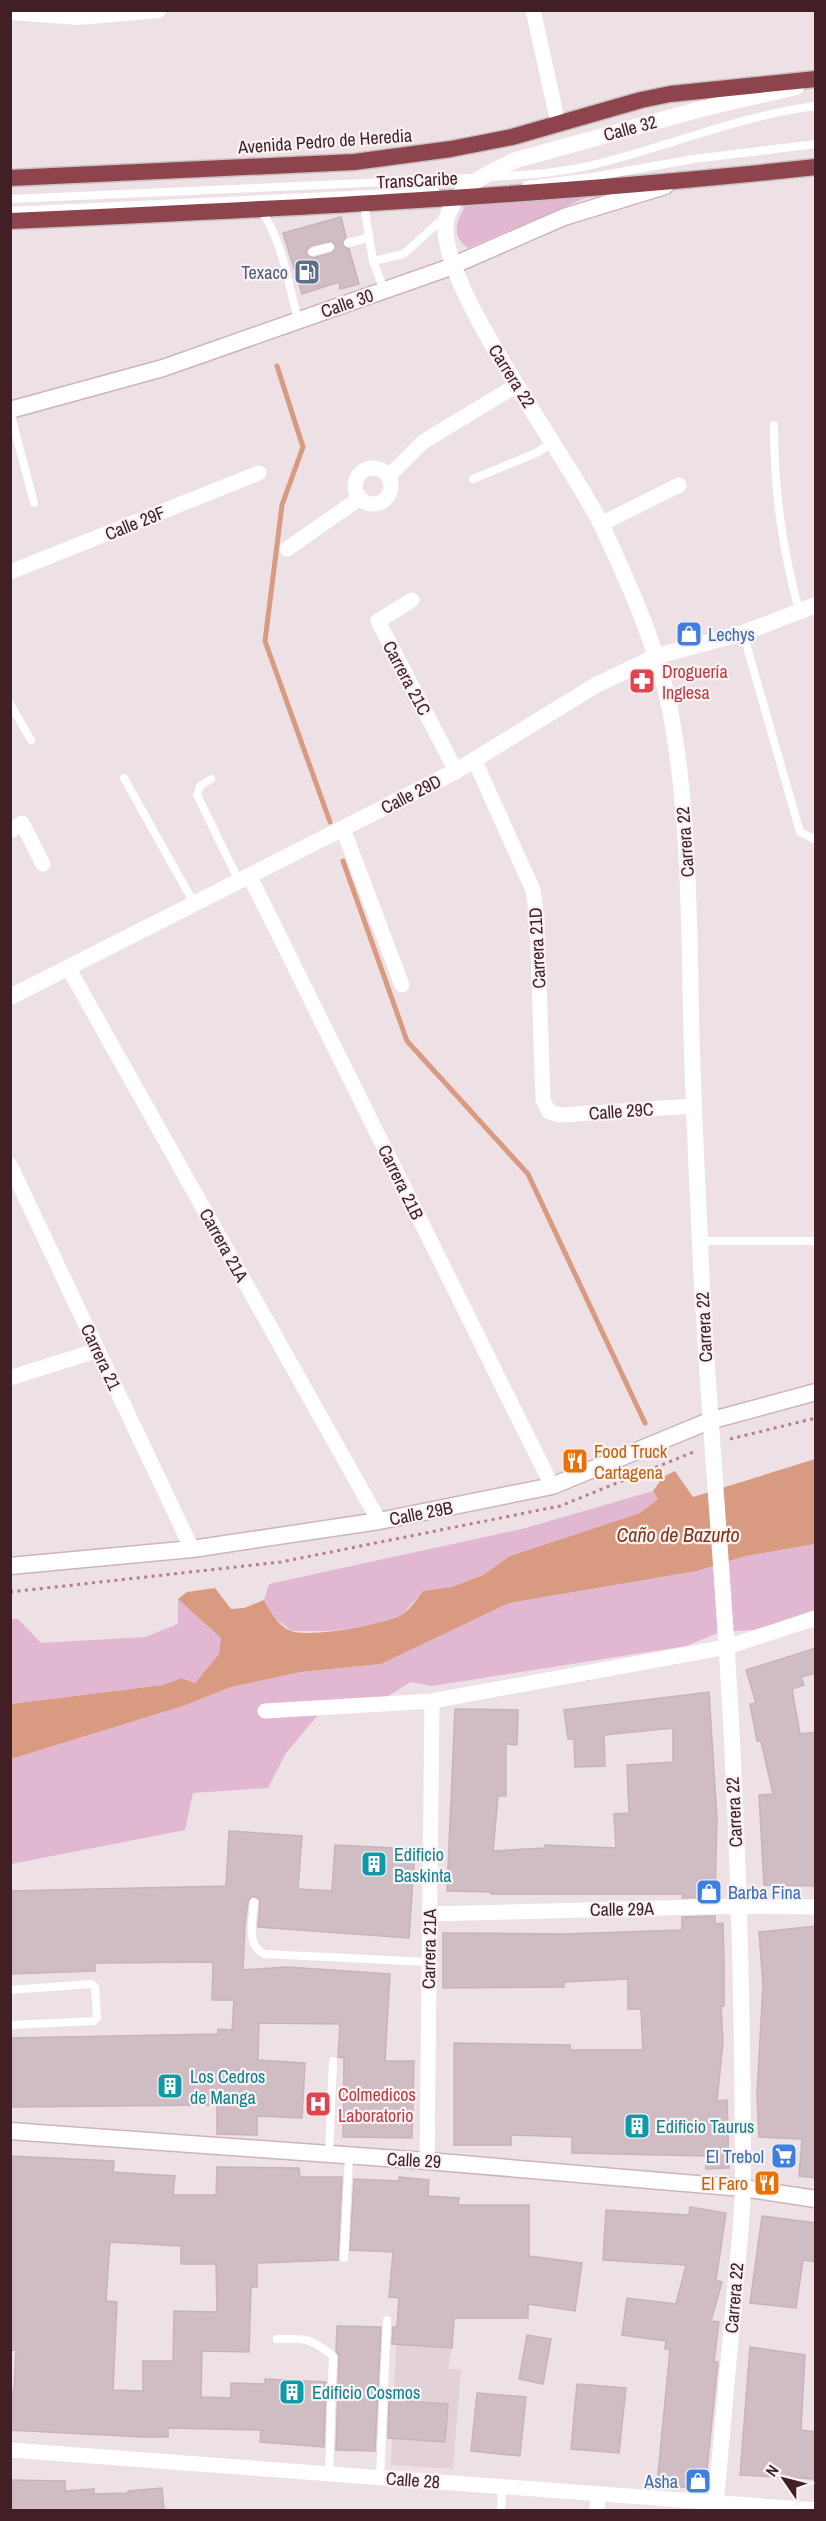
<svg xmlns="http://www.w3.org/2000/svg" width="826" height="2521" viewBox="0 0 826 2521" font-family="'Archivo Narrow',sans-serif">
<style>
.built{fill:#e2d2d7}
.green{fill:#e1b7d1}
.water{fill:#d99a82}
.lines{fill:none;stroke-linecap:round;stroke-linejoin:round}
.stream{stroke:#d99a82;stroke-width:5}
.building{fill:#cfbdc3;stroke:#c8b3b9;stroke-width:1.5;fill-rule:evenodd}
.secondary-casing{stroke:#cfb3ba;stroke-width:19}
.trunk-casing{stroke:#cac0c2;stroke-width:19}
.path{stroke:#b57e88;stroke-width:3;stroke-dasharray:3 4.5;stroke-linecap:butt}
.service{stroke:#fff;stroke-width:8}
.minor{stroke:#fff;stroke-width:15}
.tertiary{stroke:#fff;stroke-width:16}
.secondary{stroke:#fff;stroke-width:16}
.trunk{stroke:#8d444c;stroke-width:16}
.labels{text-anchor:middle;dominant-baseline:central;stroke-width:4.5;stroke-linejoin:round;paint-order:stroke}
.street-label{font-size:18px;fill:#411f24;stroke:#f9f2f5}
.service-label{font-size:18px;fill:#4e5e75;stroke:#f9f2f5;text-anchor:end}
.shop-label{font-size:18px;fill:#366cbe;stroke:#f9f2f5;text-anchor:start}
.health-label{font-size:18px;fill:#be3a42;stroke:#f9f2f5;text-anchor:start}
.food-label{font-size:18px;fill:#c56008;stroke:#f9f2f5;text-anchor:start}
.culture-label{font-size:18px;fill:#0d838f;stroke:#f9f2f5;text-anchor:start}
.water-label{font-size:20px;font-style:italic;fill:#843312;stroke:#f9f2f5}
</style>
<rect width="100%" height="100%" fill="#eee1e5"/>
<!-- built -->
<path class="built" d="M396,2344L452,2348L448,2369H461L453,2469L391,2465Z"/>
<!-- green -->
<g class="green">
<path d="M590,196L468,248C450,236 457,220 466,205Z"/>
<path d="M653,1491L659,1498L640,1513L510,1556L483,1575L452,1587L423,1591L403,1614L373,1626L330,1631H292L271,1616L264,1600L269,1584L522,1529Z"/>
<path d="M815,1544V1610L754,1630L720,1632L686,1646L432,1686L411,1682L370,1707L318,1715L286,1753L268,1788L193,1793L185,1830L11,1864L10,1759L14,1758L183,1706L231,1687L301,1672L381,1664L509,1603L697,1571L746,1556Z"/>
<path d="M178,1599L221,1638L219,1654L195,1683L180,1678L163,1685L11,1704V1619H18L41,1643L145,1637L178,1624Z"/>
</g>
<!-- water -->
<path class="water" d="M815,1459V1544L746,1556L697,1571L509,1603L381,1664L301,1672L231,1687L183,1706L11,1759V1704L163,1685L181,1678L195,1683L219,1654L221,1638L178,1599L187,1592L215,1588L231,1609L244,1608L264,1600C270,1612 278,1626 291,1631C310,1638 383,1625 401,1615C410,1611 417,1598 423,1591L452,1587L483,1575L510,1556L640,1513L658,1499L653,1491L663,1477L675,1471L693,1497Z"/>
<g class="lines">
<!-- stream -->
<g class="stream">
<path d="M277,366L303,447L282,505L265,641L330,822"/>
<path d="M343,861L407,1041L528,1174L645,1423"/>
</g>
</g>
<!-- building -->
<g class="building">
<path d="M341,217L346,237L342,245L349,249L359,284L340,289L339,282L302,294L283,233ZM331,241L336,246L332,253L313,258L306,254L310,246Z"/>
<path d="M816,1648V1673L801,1677L804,1685L792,1689L800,1734L816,1732V1886L764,1885L759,1795L773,1794L761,1741H757L750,1704L756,1703L746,1670Z"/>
<path d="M709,1692L717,1819L715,1897L682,1898L683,1894H491V1892L447,1891L455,1709L518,1710L517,1745L506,1744V1796H498L493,1851L544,1848L545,1845L616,1848L614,1814L629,1813L627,1765L673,1762V1728L604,1735L605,1766L575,1767L574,1739H568L564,1710Z"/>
<path d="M229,1831L302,1836L298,1889L332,1891L335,1845L415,1849L409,1938L258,1927L260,1900L252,1896L248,1901L245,1925L243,1970L287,1967L390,1974L385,2061H414L412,2138L343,2137L344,2058L338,2057L340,2024L259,2023L258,2060L305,2063L302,2118L257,2116V2135L217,2134V2105L10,2107V2038L218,2034V2029L232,2030L234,2000H212L213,1962L95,1963V1971L11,1974L10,1891L226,1886Z"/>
<path d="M715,1916V1924L723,1923L724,1961V2006H721L723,2042L717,2101L727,2100L729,2168L706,2169V2156L572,2153V2137L511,2135V2145H454V2043L570,2045V2050H643L641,2009H628V1979L564,1982V1987L443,1988V1933L564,1934L682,1930V1917Z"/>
<path d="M816,1926V2178L799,2176L802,2139L759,2137L757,2094L763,1985L759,1932Z"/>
<path d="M10,2156L114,2161L113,2172L175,2176L173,2195H216L217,2167L299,2168L300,2177H342L338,2260L257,2263V2287H251L249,2352L202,2351L201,2397L231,2398V2383L265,2384V2379L326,2382L324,2447L260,2442L261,2430L168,2428V2437H143L10,2430V2390H14L16,2350H10ZM110,2242L181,2246V2264H216L217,2312L174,2311L173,2361H143V2391L113,2390L117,2302L106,2301Z"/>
<path d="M399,2177L429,2180L428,2196L459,2198L458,2205H529V2256L582,2263L575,2311L528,2304V2318H454L452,2348L392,2344L393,2327H397L399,2298L389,2297L393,2252L350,2250L354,2179L399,2181Z"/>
<path d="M690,2207L726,2213L716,2280L722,2282L711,2321L719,2322L714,2362H718L705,2489L657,2485L670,2349H665L666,2341L622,2335L627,2298L676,2304L686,2265L603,2260L606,2210L689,2215Z"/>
<path d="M762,2216L816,2223V2262L803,2260L796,2308L750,2303Z"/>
<path d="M337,2326L381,2327L375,2451L336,2450L339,2356L336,2351Z"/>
<path d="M527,2335L551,2339L543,2384L519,2379Z"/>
<path d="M750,2347L805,2355L801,2430L816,2432V2479L740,2475Z"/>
<path d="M577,2384L626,2388L619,2453L571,2449Z"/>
<path d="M477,2393L526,2397L520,2456L471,2451Z"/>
<path d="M389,2400L448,2404L445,2442L388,2438Z"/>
<path d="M10,2480L65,2481V2491L94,2489V2494L128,2493V2491L162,2488L164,2511H10Z"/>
</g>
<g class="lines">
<!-- secondary casing -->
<g class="secondary-casing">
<g id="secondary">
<path d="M10,410L163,368L445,269L564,217L665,186"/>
<path d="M10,1566L192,1549L379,1521L552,1486L709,1421L816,1392"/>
<path d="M10,2131L427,2161L743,2188L816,2199"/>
</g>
</g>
<!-- trunk casing -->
<g class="trunk-casing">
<g id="trunk">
<path d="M10,178L354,162L451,149L512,137L641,100L670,94L816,79"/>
<path d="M10,221C280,209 548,196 816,167"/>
</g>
</g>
<!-- path -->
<g class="path">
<path d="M730,1439L816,1418"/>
<path d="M10,1592L281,1562L560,1506L696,1451"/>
</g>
<!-- service -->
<g class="service">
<path d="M490,177C530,175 569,172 608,161C677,143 744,115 816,106"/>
<path d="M527,185L592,177L694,159L816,144"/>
<path d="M10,199L475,178"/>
<path d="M364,205L373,261L384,290"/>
<path d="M261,210C283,242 288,283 298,320"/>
<path d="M10,211L435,191"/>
<path d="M348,243L368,238"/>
<path d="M312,252L330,247"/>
<path d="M373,261L404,254L437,224L446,222"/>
<path d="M10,412L34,503"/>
<path d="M774,425C774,491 782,547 799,611"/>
<path d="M473,479L536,453L552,443"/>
<path d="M743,633L800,832L816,840"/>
<path d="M10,704L31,740"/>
<path d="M124,778L195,905"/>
<path d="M211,779L200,786L197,795L239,881"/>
<path d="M700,1241H816"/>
<path d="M254,1902C253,1920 245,1946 265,1954L429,1962"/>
<path d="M10,1990L91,1984L95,1987L97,2018L94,2021L10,2025"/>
<path d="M329,2154L333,2061"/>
<path d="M344,2258L349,2157"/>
<path d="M277,2339C305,2338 311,2338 333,2356L329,2474"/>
<path d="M380,2477L387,2320"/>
<path d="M501,2510L502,2487"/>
</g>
<!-- minor -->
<g class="minor">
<path d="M533,10L558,123"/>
<circle cx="373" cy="486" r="18"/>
<path d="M389,476L423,442L517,385"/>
<path d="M601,524L679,485"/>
<path d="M287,549L360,498"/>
<path d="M10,572L259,473"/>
<path d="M412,600L378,621L456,771"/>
<path d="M474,759L533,890L537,919L543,1100L549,1112L561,1115L693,1106"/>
<path d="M343,829L402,985"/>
<path d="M10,831L22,823L43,864"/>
<path d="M250,877L552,1486"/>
<path d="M69,969L379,1521"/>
<path d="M10,1165L192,1549"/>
<path d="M10,1378L98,1350"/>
<path d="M265,1711L432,1701L727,1647L816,1618"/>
<path d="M429,1914L738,1906L816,1907"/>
<path d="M427,2161L432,1701"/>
<path d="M10,2450L816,2510"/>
<path d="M597,2510L598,2494"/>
</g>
<!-- tertiary -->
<g class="tertiary">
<path d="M10,12L78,17L158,10"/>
<path d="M10,997L456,771L596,685L657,656L743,633L816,605"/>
<path d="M715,2510C722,2437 728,2364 735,2290C738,2254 743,2217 743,2180C743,2005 738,1828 727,1653C719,1530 709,1408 702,1285C698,1195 693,1105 691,1015C689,913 689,810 670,709C657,646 629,584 602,526C571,461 436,283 446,222C452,188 488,173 516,160L701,109L796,87"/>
</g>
<!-- secondary -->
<use href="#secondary" class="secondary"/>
<!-- trunk -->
<use href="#trunk" class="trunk"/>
</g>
<!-- icons -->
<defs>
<g id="fuel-square" transform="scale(1.35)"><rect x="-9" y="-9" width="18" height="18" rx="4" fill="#5c6f8a" stroke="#f9f2f5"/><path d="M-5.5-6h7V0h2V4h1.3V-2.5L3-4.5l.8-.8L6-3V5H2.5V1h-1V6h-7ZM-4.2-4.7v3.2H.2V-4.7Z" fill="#fff"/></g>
<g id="shop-square" transform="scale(1.35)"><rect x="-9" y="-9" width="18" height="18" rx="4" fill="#3f7fe0" stroke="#f9f2f5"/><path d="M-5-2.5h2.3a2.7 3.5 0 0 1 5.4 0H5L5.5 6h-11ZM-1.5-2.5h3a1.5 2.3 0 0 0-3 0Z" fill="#fff"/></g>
<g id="pharmacy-square" transform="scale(1.35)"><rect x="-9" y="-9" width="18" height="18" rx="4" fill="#e0444e" stroke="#f9f2f5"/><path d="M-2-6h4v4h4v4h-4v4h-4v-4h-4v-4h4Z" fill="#fff"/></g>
<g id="restaurant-square" transform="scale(1.35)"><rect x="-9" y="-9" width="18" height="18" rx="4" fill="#e8710a" stroke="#f9f2f5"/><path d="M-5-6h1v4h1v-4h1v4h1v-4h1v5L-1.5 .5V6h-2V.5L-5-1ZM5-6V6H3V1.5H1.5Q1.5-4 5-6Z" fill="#fff"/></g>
<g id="building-square" transform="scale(1.35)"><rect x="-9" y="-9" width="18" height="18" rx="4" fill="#0f9aa8" stroke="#f9f2f5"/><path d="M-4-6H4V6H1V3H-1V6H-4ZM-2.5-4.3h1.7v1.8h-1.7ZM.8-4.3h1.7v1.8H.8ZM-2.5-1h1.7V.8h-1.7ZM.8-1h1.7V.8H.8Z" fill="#fff"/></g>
<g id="hospital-square" transform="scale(1.35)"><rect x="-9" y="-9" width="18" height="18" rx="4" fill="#e0444e" stroke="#f9f2f5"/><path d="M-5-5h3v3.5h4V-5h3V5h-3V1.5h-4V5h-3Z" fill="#fff"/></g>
<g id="supermarket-square" transform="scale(1.35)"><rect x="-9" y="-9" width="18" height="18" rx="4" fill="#3f7fe0" stroke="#f9f2f5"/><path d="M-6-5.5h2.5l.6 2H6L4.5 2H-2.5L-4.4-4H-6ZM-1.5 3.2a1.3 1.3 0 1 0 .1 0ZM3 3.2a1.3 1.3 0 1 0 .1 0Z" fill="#fff"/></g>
</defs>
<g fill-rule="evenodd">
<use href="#fuel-square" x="307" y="272"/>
<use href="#shop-square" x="689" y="634"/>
<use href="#pharmacy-square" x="642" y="681"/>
<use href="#restaurant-square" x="575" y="1461"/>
<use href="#building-square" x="374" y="1864"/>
<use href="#shop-square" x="709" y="1892"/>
<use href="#building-square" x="170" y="2086"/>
<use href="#hospital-square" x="318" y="2104"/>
<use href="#building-square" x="637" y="2126"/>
<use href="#supermarket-square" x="784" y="2156"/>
<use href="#restaurant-square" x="767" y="2183"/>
<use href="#building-square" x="292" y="2392"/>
<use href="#shop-square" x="698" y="2481"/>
</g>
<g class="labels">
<!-- street labels -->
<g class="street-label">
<text transform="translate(630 128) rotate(-15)">Calle 32</text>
<text transform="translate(325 141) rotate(-4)">Avenida Pedro de Heredia</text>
<text transform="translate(417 180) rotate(-3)">TransCaribe</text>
<text transform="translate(347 303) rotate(-19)">Calle 30</text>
<text transform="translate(512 376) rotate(58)">Carrera 22</text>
<text transform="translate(135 523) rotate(-22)">Calle 29F</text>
<text transform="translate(407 678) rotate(62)">Carrera 21C</text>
<text transform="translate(411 794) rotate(-27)">Calle 29D</text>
<text transform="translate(685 842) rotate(-94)">Carrera 22</text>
<text transform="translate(537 948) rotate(-93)">Carrera 21D</text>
<text transform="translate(621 1111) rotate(-4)">Calle 29C</text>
<text transform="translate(401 1182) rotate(64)">Carrera 21B</text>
<text transform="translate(224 1245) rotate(61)">Carrera 21A</text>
<text transform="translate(704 1327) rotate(-93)">Carrera 22</text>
<text transform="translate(101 1357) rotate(65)">Carrera 21</text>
<text transform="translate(421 1513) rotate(-11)">Calle 29B</text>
<text transform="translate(734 1812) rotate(-93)">Carrera 22</text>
<text transform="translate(622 1909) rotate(-1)">Calle 29A</text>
<text transform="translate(429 1949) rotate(-89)">Carrera 21A</text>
<text transform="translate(414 2160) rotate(3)">Calle 29</text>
<text transform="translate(734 2298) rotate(-85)">Carrera 22</text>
<text transform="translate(413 2480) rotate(4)">Calle 28</text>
</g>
<!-- service labels -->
<g class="service-label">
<text x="288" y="272">Texaco</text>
</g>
<!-- shop labels -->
<g class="shop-label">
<text x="708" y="634">Lechys</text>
<text x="728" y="1892">Barba Fina</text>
<text x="764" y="2156" text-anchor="end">El Trebol</text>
<text x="678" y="2481" text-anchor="end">Asha</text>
</g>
<!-- health labels -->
<g class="health-label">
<text x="662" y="671">Droguería<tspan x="662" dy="21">Inglesa</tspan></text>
<text x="338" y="2094">Colmedicos<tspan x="338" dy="21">Laboratorio</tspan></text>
</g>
<!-- food labels -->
<g class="food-label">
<text x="594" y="1451">Food Truck<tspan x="594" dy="21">Cartagena</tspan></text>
<text x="748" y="2183" text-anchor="end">El Faro</text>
</g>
<!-- culture labels -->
<g class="culture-label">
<text x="394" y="1854">Edificio<tspan x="394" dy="21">Baskinta</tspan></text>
<text x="190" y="2076">Los Cedros<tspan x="190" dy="21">de Manga</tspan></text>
<text x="656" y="2126">Edificio Taurus</text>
<text x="312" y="2392">Edificio Cosmos</text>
</g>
<!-- water labels -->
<g class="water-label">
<text x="678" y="1534">Caño de Bazurto</text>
</g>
</g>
<!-- border -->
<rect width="826" height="2521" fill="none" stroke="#411f24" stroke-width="24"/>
<!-- north arrow -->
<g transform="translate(784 2479) rotate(305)" stroke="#f9f2f5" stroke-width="4.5" paint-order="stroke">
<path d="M0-4.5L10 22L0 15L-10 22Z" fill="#411f24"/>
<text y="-9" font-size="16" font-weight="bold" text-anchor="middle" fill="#411f24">N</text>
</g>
</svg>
